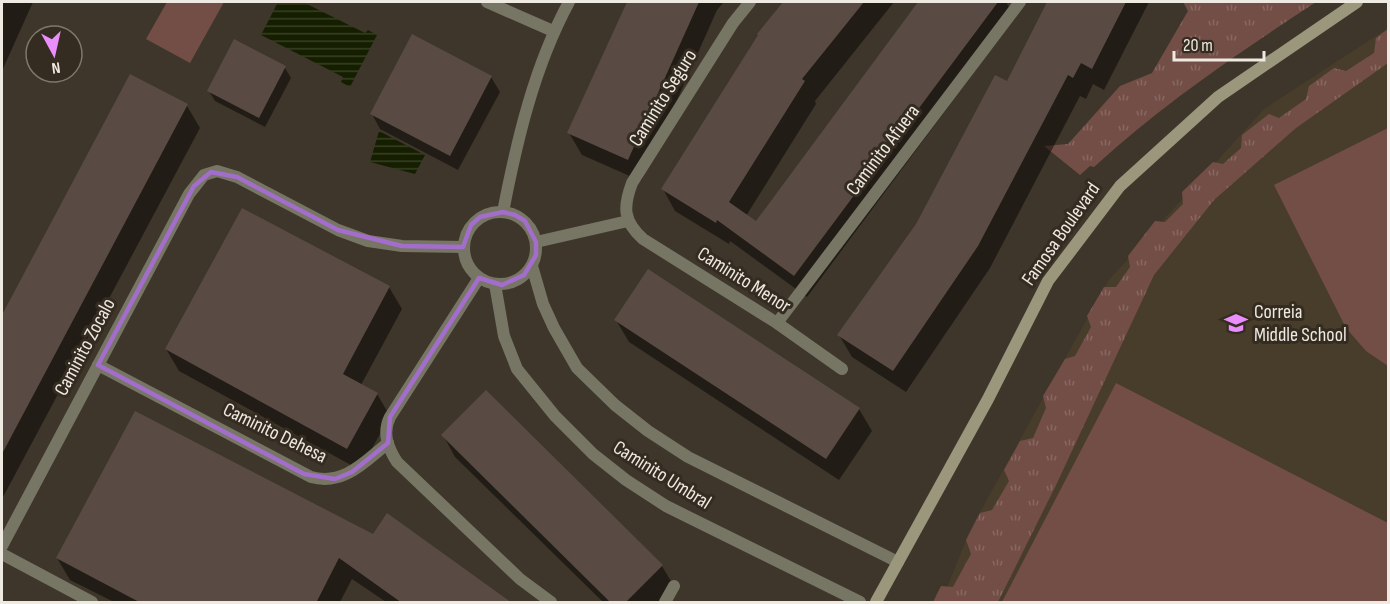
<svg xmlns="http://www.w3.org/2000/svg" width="1390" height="604" viewBox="0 0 1390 604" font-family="'Sofia Sans Condensed',sans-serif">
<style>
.built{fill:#483c2a}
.grass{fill:url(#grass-tufts)}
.garden{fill:#734e47}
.water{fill:url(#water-rules)}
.shadow{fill:#0007}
.building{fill:#594b43}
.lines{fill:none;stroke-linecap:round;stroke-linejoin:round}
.street{stroke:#777564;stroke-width:12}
.secondary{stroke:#9a977c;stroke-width:12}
.marked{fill:none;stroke:#a36ecb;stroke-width:4.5;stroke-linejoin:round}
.labels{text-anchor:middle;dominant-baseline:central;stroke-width:6;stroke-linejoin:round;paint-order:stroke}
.street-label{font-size:20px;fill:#eee9e1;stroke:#342c20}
.poi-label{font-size:20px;fill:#eee9e1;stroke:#342c20;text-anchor:start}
</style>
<defs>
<pattern id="grass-tufts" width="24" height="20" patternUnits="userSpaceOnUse" patternTransform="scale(1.5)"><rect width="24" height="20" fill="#734e47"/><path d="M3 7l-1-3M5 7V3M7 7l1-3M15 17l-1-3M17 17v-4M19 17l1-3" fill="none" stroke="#876861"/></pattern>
<pattern id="water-rules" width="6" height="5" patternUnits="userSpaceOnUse" patternTransform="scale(1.5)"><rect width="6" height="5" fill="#151f00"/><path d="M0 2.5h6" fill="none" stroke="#374025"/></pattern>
</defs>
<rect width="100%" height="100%" fill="#3e362a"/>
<!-- built -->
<path class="built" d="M1388,28V602H941L970,530L1108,281L1264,109Z"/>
<!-- grass -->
<g class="grass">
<path d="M1183,2H1316C1237,54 1164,103 1094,167L1090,166L1080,175L1044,146L1068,144L1120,86L1152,73L1188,11Z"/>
<path d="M1388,29V63L1296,128L1214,200L1154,275L1057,483L998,602H933L941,586L953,587L971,554L966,540L980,513L992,510L1009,481L1004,470L1020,441L1033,438L1046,408L1043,396L1065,359L1075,356L1091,327L1087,316L1104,287H1116L1130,267L1128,256L1155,221L1165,222L1183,204L1182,192L1213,162L1223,164L1241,148L1242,135L1269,114L1279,118L1306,99L1309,86L1334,68L1346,71L1374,53L1376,38Z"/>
</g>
<!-- garden -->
<g class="garden">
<path d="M167,2H224L190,63L146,39Z"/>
<path d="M1388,128V366L1366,351L1346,328L1274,185Z"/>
<path d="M1116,383L1388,523V602H1002Z"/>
</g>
<!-- water -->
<g class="water">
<path d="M278,2H303L365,33L368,30L377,35L350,87L341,82L343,77L261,35Z"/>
<path d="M379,131L425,155L415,174L370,162Z"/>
</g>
<!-- shadow -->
<g class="shadow">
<path d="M2,2H33L2,71Z"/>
<path d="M628,2H724L717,10L641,181L582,155L569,133Z"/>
<path d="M785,2H894L815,101L816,104L746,216L756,223L920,2H1006L1015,17L807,297L730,241L729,244L675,211L663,189L759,34Z"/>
<path d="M1049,2H1149L1104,90L1093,84L1086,99L1080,96L990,268L906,392L852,357L839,335L917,225L1008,83Z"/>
<path d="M413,36L491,77L500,92L458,170L380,129L372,114Z"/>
<path d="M285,68L291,78L265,127L215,101L209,91Z"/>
<path d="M131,76L187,106L200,128L2,499V318Z"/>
<path d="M389,287L402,309L361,385L377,394L390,416L360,470L179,371L166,349Z"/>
<path d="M616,320L859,409L872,431L839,480L629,342Z"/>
<path d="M443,435L662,566L675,588L660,602H603L455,457Z"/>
<path d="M373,536L509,602H386L352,579L340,602H114L70,580L57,558Z"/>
</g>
<!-- building -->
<g class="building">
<path d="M627,2H699L628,160L567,133Z"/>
<path d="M783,2H864L802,79L805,81L729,202L756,221L918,2H998L794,276L717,220L716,223L661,189L758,35L757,34Z"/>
<path d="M1047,2H1126L1092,69L1081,63L1073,78L1068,75L978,246L893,371L837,335L916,224L995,75L1007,81Z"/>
<path d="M412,34L492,76L450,156L370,114Z"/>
<path d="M234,39L286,66L259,118L207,91Z"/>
<path d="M130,74L188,104L2,454V315Z"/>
<path d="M242,208L390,286L343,374L378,393L347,449L165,349Z"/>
<path d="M648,269L860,408L826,459L614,320Z"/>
<path d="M486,390L663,565L625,603H611L441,435Z"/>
<path d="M135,411L373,534L387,513L512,603H402L339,558L316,603H141L56,558Z"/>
</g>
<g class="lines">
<!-- street -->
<g class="street">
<path d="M487,2L553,31"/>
<path d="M750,2L733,23L632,183C623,207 623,221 643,239L777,323L842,369"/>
<circle cx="500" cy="248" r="36"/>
<path d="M503,212C517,140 534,67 569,2"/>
<path d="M536,242L628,221"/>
<path d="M532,266L543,304L554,328L577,368L615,405L648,431L688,457L898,562"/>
<path d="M479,278L390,417C382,433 388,448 397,462L520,579L551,602"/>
<path d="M495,284L504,336L517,369L555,416L593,454L626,480L666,506L860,602"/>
<path d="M777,323L1020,2"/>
<path d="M98,365L311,477C344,486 364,462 388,443"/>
<path d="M2,546L189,194L204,175L217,171L237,177L338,230L368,241L402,246L463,247"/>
<path d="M2,554L92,602"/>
<path d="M665,602L674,586"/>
</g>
<!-- secondary -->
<path class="secondary" d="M876,602L988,399L1048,281L1120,186L1218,97L1357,2"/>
</g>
<!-- marked area -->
<path class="marked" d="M211,172L237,177L338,230L402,246L463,247L471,225L480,217L503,212L515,215L525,221L536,242V255L524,275L502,285L479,278L390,417L388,443L352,472L335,479L304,474L98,365L194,186Z"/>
<!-- icons -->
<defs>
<g id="school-bare" transform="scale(1.8)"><path d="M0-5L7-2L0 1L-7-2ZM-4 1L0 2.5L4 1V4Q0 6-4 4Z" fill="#ea8dfd" stroke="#342c20" stroke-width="2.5" paint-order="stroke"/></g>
</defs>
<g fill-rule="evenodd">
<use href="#school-bare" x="1236" y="323"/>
</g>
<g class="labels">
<!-- street labels -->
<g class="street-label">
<text transform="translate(663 98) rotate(-58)">Caminito Seguro</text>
<text transform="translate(883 150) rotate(-53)">Caminito Afuera</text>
<text transform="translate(1061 234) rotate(-55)">Famosa Boulevard</text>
<text transform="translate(744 280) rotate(32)">Caminito Menor</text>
<text transform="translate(85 347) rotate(-62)">Caminito Zocalo</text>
<text transform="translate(275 433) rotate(26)">Caminito Dehesa</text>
<text transform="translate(662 475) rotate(32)">Caminito Umbral</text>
</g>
<!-- poi labels -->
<g class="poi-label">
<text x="1254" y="312">Correia<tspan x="1254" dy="23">Middle School</tspan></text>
</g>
</g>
<!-- border -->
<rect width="1390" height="604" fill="none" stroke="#eee9e1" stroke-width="6"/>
<!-- north arrow -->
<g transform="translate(54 54) rotate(172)"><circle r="28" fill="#342c20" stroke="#7e786d" stroke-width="1.5"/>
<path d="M0-4.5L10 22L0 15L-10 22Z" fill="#ea8dfd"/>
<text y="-9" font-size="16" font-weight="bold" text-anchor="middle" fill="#eee9e1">N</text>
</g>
<!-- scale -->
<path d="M1174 51v9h90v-9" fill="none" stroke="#eee9e1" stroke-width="3"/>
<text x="1183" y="51" font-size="18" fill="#eee9e1" stroke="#342c20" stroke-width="4.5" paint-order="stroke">20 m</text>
</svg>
